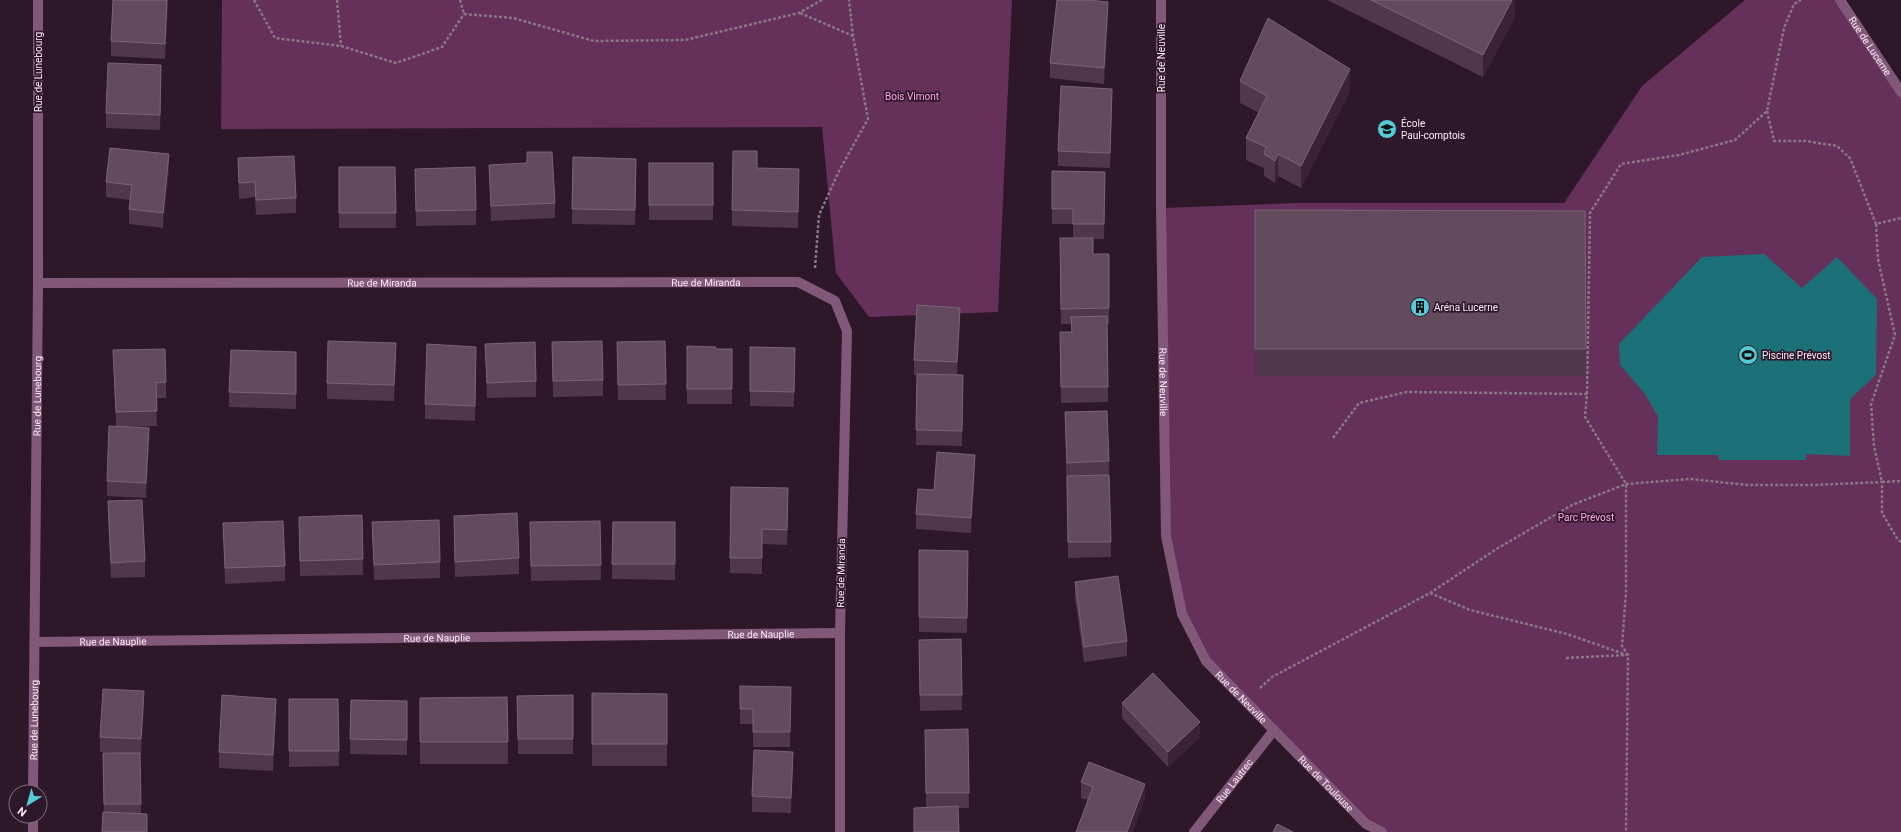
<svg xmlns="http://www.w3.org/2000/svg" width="1901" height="832" viewBox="0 0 1901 832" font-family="Roboto,sans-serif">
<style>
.green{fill:#65305a}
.water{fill:#1c7078}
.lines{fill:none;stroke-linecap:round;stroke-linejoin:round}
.path{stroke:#8b7686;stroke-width:2.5;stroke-dasharray:3 2;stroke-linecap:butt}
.street{stroke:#815878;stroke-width:10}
.wall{fill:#51374b}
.shaded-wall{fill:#3c2236}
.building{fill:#634b5d;stroke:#7b6476}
.labels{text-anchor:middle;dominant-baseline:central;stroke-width:3.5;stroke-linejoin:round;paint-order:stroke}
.street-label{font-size:10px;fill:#fceaf7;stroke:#2f172a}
.park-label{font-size:10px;fill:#fdaaea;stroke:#2f172a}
.poi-label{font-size:10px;fill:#fceaf7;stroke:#2f172a;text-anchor:start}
</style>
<rect width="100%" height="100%" fill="#2f172a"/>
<!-- green -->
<g class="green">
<path d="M222,0H1012L998,312L869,317L836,273L822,127L221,129Z"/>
<path d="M1745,0H1840L1901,92V832H1382L1366,824L1206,661L1182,614L1166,536L1161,208L1299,203H1564L1642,86Z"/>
</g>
<!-- water -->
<path class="water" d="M1764,254L1802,288L1837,257L1877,299L1876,375L1850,399V456L1806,454V460H1719L1718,455H1657L1658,417L1645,394L1620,365L1619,344L1702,257Z"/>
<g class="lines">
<!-- path -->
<g class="path">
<path d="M254,0L275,38L341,46L396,63L442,47L464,14"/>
<path d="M337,0L341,46"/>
<path d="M460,0L464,14"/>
<path d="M800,13L853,36"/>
<path d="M464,14L513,18L594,41L685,40L799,13L822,0"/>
<path d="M1767,111L1774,141H1806L1837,146L1850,158L1876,224L1901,218"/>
<path d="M1876,224L1878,259L1895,335L1871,404L1874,446L1882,482L1901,481"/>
<path d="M815,268L819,215L840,169L868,119L853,36L849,0"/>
<path d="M1587,394L1590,213L1621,164L1679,155L1735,140L1767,111L1784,28L1794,4L1801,0"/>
<path d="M1333,438L1359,403L1407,392L1587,394L1585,417L1626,484V592L1622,646L1628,655L1626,832"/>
<path d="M1430,593L1470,610L1567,634L1627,655"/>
<path d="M1566,658L1625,655"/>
<path d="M1260,688L1272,677L1430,593L1498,548L1572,505L1626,484L1690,479L1748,485H1814L1882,482V513L1898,540L1901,542"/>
</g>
<!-- street -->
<g class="street">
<path id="s1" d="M1161,0V208L1166,536L1182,614L1206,661L1366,824L1382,832"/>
<path id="s2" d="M1840,0L1901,92"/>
<path id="s3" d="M38,283L798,282L835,301L847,331L840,633V832"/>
<path id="s4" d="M35,642L840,633"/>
<path id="s5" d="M33,792L38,283V0"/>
<path d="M33,832V816"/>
<path id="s6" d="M1194,832L1274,730"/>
</g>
</g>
<!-- wall -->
<g class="wall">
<path d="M168,0L165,59L111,56V41Z"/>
<path d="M1327,0H1515V17L1483,77Z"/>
<path d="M1108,17L1104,84L1050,78V63Z"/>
<path d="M161,81L160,130L106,128V113Z"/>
<path d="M1240,81L1350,91L1301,188L1278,176L1275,183L1264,176V168L1246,160V138L1259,113L1240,103Z"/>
<path d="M1112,104L1110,168L1058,166V151Z"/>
<path d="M527,152L555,203V218L491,221L489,165L527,163Z"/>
<path d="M573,157L636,159L635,225L572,224Z"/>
<path d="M238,158L296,198V213L256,215L255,197L239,199Z"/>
<rect x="649" y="163" width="64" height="57"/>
<path d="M339,167H395L396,228H339Z"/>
<path d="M757,168L799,169L798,228L732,226V210Z"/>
<path d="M415,169L476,210V225L416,226Z"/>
<path d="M169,170L163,228L129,224V209L130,200L106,197V182Z"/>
<path d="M1052,171L1105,172L1104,239H1093V254H1109V324H1107L1108,402L1061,403L1060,332H1071V324H1061L1060,238H1073V224H1052Z"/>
<path d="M1255,210L1585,211L1586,376H1255Z"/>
<path d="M960,323L957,375H963L962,446L916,445L917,375H914V360Z"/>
<path d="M665,341L666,400H618L617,342Z"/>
<path d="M552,342L603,380V396L553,397Z"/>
<path d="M485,344L536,381V397L487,398Z"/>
<path d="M687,346L716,349H732V404H687Z"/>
<path d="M750,347L795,348L794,407L750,406Z"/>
<path d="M113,350L166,382V398H156L157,426L127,427L149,443L146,498L107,496V481L116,426Z"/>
<path d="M396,358L394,401L327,399V383Z"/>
<path d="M476,362L475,421L425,419V404Z"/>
<path d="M296,368V409L229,407V392Z"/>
<path d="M1065,412L1109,461L1111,557L1068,558Z"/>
<path d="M975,470L971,533L916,529V514Z"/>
<path d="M108,501L145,561V577L111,578L108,517Z"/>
<path d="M788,503L787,545L762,544V574L730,573V558Z"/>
<path d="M362,515L363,575L300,576L299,517Z"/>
<path d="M454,516L519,558V574L455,577Z"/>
<path d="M600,521L601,580L531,581L530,522Z"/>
<path d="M372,522L440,562V578L374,580Z"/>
<path d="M613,522H675V580L612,579Z"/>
<path d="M223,523L285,566V581L225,584Z"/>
<path d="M919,550L968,551L967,633L919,632Z"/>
<path d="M1075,582L1127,641V656L1084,662L1075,597Z"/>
<path d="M961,639L962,710L920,711L919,640Z"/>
<path d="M740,686L791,687L790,747H753V724H740Z"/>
<path d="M592,693L667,694V766H592Z"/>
<path d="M573,695V754H518L517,696Z"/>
<path d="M507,697L508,764H420V698Z"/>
<path d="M289,699H338L339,766L289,767Z"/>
<path d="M351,700L407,701V755L350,754Z"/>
<path d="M1122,703L1200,737L1168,767L1122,718Z"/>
<path d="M144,706L141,755H140L141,813L147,814V832H102L104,812L103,753H116L100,752V737Z"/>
<path d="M276,714L273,771L219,768V752Z"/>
<path d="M968,729L969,808H958L959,832H914V808L926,807L925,745Z"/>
<path d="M793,767L791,813L752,812V796Z"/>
<path d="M1081,782L1145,799L1088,800L1081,798Z"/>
</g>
<!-- shaded-wall -->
<g class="shaded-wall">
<path d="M167,0H168L165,59V44Z"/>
<path d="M1512,0H1515V17L1483,77V55Z"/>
<path d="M1108,2V17L1104,84V68Z"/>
<path d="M161,65V81L160,130V115Z"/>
<path d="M1350,69V91L1301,188V166Z"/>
<path d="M1112,89V104L1110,168V153Z"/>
<path d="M169,154V170L163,228V213Z"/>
<path d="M1278,154V176L1275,183V161Z"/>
<path d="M960,308V323L957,378V362Z"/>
<path d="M396,343V358L394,401V385Z"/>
<path d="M476,347V362L475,421V406Z"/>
<path d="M149,428V443L146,498V483Z"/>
<path d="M975,455V470L971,533V518Z"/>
<path d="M144,691V706L141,755V739Z"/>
<path d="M276,699V714L273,771V755Z"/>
<path d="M1200,722V737L1168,767V752Z"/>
<path d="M793,752V767L791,813V798Z"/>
<path d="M1145,784V799L1133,832H1127Z"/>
</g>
<!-- building -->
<g class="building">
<path d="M113,0H167L165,44L111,41Z"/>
<path d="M1057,0H1089L1108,2L1104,68L1050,63Z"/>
<path d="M1371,0H1512L1483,55Z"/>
<path d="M1268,18L1350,69L1301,166L1278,154L1275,161L1264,154L1266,147L1246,138L1267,96L1240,81Z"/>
<path d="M108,63L161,65L160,115L106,113Z"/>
<path d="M1061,86L1112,89L1110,153L1058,151Z"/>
<path d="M110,148L169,154L163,213L129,209L132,185L106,182Z"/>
<path d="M733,151H757V168L799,169L798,212L732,210Z"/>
<path d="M527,152H552L555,203L491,206L489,165L527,163Z"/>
<path d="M294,156L296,198L256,200L255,182L239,183L238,158Z"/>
<path d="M573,157L636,159L635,210L572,209Z"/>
<rect x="649" y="163" width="64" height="42"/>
<path d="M339,167H395L396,213H339Z"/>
<path d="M475,167L476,210L416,211L415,169Z"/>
<path d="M1052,171L1105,172L1104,224H1073V209H1052Z"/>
<path d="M1255,210L1585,211L1586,349H1255Z"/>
<path d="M1060,238H1093V254H1109V308L1061,309Z"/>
<path d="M917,305L960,308L957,362L914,360Z"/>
<path d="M1107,316L1108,387H1061L1060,332H1072L1071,317Z"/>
<path d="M328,341L396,343L394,385L327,383Z"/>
<path d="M602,341L603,380L553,381L552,342Z"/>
<path d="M665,341L666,384L618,385L617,342Z"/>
<path d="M535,342L536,381L487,383L485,344Z"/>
<path d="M427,344L476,347L475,406L425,404Z"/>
<path d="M687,346L716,347V349H732V389H687Z"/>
<path d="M750,347L795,348L794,392L750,391Z"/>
<path d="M165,349L166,382L156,383L157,411L116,412L113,350Z"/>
<path d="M231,350L296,352V394L229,392Z"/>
<path d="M917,374L963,375L962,431L916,430Z"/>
<path d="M1107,411L1109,461L1067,463L1065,412Z"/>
<path d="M109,426L149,428L146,483L107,481Z"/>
<path d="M937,452L975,455L971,518L916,514L918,489L934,490Z"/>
<path d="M1109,475L1111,542H1068L1067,476Z"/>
<path d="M731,487L788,488L787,530L762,529V558H730Z"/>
<path d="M142,500L145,561L111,563L108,501Z"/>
<path d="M517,513L519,558L455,562L454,516Z"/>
<path d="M362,515L363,559L300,561L299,517Z"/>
<path d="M439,520L440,562L374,565L372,522Z"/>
<path d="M283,521L285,566L225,568L223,523Z"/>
<path d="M600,521L601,565L531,566L530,522Z"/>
<path d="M613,522H675V564H612Z"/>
<path d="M919,550L968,551L967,618L919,617Z"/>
<path d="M1118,576L1127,641L1084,647L1075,582Z"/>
<path d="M961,639L962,695H920L919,640Z"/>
<path d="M1153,673L1200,722L1168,752L1122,703Z"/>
<path d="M740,686L791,687L790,732H753V709H740Z"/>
<path d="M103,689L144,691L141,739L100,737Z"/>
<path d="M592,693L667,694V744H592Z"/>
<path d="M222,695L276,699L273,755L219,752Z"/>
<path d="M573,695V739H518L517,696Z"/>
<path d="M507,697L508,742H420V698Z"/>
<path d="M289,699H338L339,751H289Z"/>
<path d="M351,700L407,701V740L350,739Z"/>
<path d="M968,729L969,793H926L925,730Z"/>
<path d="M754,750L793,752L791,798L752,796Z"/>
<path d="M103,753H140L141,804H104Z"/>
<path d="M1089,762L1145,784L1127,832H1076L1093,787L1081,782Z"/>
<path d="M958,806L959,832H914V808Z"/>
<path d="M103,812L147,814V832H102Z"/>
<path d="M1277,824L1293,832H1273Z"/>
</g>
<!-- icons -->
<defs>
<g id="school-disc" transform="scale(1)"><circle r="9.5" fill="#52cbd7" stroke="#2f172a"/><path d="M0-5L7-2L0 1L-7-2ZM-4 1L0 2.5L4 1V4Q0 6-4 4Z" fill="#111"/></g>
<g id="building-disc" transform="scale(1)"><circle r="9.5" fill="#52cbd7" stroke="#2f172a"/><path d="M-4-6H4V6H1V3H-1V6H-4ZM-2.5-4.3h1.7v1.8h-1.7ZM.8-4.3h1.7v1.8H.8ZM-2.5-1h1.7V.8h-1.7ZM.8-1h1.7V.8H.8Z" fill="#111"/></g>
<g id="stadium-disc" transform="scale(1)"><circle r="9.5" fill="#52cbd7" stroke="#2f172a"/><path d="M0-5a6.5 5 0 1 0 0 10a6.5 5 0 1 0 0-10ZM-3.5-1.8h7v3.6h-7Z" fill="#111"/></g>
</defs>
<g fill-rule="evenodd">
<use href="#school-disc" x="1387" y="129"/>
<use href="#building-disc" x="1420" y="307"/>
<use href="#stadium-disc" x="1748" y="355"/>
</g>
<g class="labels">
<!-- street labels -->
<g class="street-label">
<text stroke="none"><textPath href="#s2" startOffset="55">Rue de Lucerne</textPath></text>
<text transform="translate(1161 58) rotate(-90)">Rue de Neuville</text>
<text transform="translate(38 72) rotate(-90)">Rue de Lunebourg</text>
<text stroke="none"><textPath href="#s3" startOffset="668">Rue de Miranda</textPath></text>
<text stroke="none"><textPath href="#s3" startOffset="344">Rue de Miranda</textPath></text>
<text stroke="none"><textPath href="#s1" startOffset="382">Rue de Neuville</textPath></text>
<text stroke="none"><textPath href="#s5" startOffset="396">Rue de Lunebourg</textPath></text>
<text transform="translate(841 573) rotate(-89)">Rue de Miranda</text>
<text stroke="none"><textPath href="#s4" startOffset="726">Rue de Nauplie</textPath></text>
<text stroke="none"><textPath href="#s4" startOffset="402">Rue de Nauplie</textPath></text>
<text stroke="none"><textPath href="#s4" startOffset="78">Rue de Nauplie</textPath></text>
<text stroke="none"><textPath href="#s1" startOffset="719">Rue de Neuville</textPath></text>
<text stroke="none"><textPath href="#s5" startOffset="72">Rue de Lunebourg</textPath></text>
<text stroke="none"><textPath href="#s6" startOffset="65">Rue Lautrec</textPath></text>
<text stroke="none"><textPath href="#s1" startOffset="840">Rue de Toulouse</textPath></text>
</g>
<!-- park labels -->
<g class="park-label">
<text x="912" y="96">Bois Vimont</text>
<text x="1586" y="517">Parc Prévost</text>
</g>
<!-- poi labels -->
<g class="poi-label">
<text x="1401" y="123">École<tspan x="1401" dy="12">Paul-comptois</tspan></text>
<text x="1434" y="307">Aréna Lucerne</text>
<text x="1762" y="355">Piscine Prévost</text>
</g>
</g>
<!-- north arrow -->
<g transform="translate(28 804) rotate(217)"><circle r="19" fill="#2f172a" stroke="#816b7c"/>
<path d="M0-3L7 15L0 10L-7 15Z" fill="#52cbd7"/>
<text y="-6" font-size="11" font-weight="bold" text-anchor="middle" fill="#fceaf7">N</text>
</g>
</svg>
